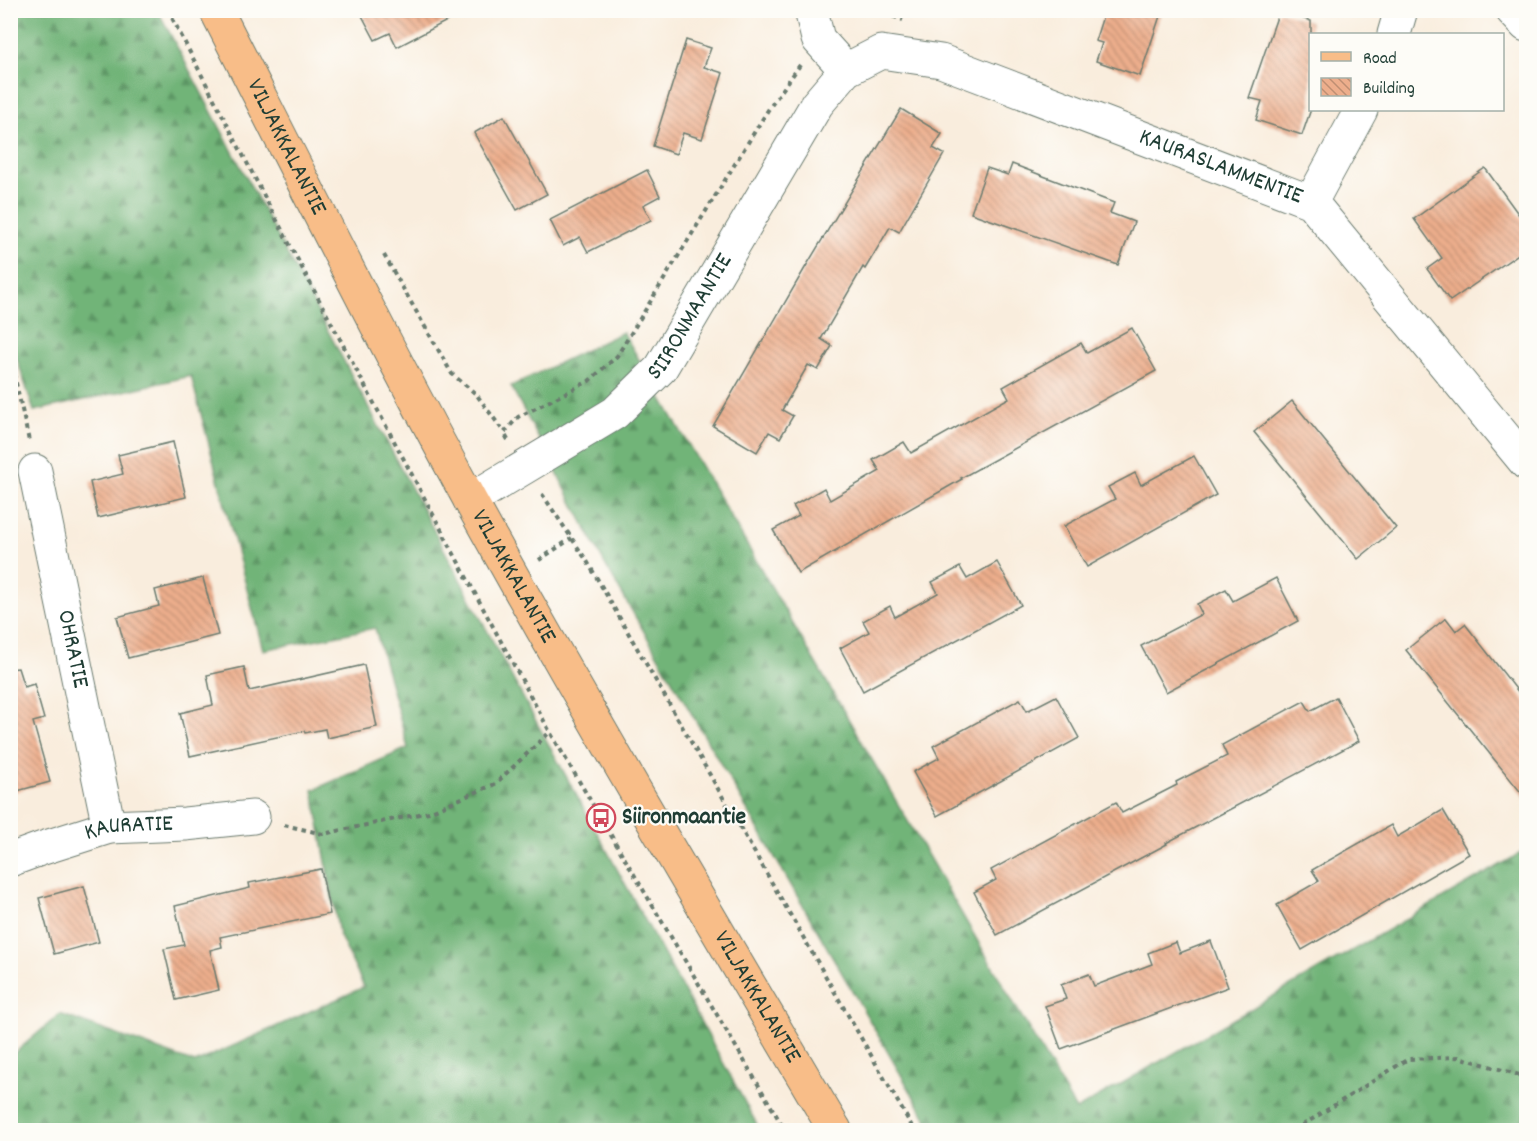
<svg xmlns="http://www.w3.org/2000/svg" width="1537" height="1141" viewBox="0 0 1537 1141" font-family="Dekko,sans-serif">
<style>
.forest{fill:url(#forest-firs);stroke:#487856;stroke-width:1.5}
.building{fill:url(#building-back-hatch)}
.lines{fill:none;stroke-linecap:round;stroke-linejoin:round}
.minor-casing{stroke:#6b7b6f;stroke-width:35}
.major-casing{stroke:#6b7b6f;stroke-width:35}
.path{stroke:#6b7b6f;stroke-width:4;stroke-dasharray:4.5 4.5;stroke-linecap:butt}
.minor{stroke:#fff;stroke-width:33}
.major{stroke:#f8bd88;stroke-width:33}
.labels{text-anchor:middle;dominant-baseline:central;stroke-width:4.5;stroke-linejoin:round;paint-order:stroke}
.street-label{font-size:24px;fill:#1f3d34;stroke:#fdfcf7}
.poi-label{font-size:24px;font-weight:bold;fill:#1f3d34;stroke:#fdfcf7;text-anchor:start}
</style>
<defs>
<pattern id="forest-firs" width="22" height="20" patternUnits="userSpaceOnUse" patternTransform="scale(1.5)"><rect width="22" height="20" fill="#71b478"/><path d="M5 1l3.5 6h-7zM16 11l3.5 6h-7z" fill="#5c9463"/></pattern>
<pattern id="building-back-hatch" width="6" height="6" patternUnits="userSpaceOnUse" patternTransform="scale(1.5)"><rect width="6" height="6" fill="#edae8c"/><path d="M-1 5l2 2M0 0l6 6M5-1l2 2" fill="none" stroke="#bf8f73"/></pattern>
</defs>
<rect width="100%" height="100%" fill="#fdfcf7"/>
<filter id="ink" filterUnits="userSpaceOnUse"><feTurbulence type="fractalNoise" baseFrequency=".0167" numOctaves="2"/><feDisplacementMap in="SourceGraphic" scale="12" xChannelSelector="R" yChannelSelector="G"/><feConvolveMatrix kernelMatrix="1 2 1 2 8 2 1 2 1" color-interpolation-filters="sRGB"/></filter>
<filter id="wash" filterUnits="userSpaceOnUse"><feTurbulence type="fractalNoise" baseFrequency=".008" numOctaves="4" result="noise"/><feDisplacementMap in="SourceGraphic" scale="24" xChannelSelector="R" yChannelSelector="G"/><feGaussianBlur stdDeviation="1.35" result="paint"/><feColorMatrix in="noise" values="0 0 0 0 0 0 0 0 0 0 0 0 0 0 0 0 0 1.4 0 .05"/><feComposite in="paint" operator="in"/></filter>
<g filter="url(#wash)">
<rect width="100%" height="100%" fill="#f9eddd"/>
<!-- forest -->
<g class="forest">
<path d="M11,10L158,11L514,681L760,1130H11V1056L60,1014L195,1063L364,987L339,934L313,790L408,748L375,628L263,650L191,376L34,411L11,341Z"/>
<path d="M623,332L1076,1110L1526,850V1130H933L607,568L511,386Z"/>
</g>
<g id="blocks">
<!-- building -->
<g class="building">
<path d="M359,10H468L397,47L390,33L375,40Z"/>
<path d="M1105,10H1162L1140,76L1096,61L1102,43L1095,41Z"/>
<path d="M1279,11L1311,21V109L1302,135L1256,120L1262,101L1249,98Z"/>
<path d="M686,40L711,48L704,67L723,73L702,139L683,133L676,154L653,146Z"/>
<path d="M901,109L942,134L933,148L944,154L899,232L890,227L865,269L863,267L821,339L832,346L818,370L808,365L782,410L793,416L780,438L769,432L757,452L713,426L805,268Z"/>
<path d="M504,116L547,194L517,210L474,133Z"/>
<path d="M1012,164L1114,203L1110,213L1134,222L1118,265L971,213L987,168L1008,175Z"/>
<path d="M1485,168L1527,226V248L1450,301L1427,269L1442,258L1414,219Z"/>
<path d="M647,170L660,196L643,205L651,220L588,252L580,237L563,246L550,220Z"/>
<path d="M1132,328L1156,371L961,478L962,479L798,573L773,530L799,516L793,506L824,488L830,500L880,471L873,460L904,442L911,453L1009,398L1003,387L1081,343L1087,353Z"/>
<path d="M1292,401L1396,528L1358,559L1254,432Z"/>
<path d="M173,442L186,497L98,518L90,482L123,474L118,455Z"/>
<path d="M1194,456L1216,495L1087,567L1064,526L1115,499L1108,487L1135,473L1141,485Z"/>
<path d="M997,562L1021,605L863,691L840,648L869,632L863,621L890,606L895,617L938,593L932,582L960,567L967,579Z"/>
<path d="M203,578L218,635L128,658L117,617L159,606L155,590Z"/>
<path d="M1276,578L1298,621L1166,692L1141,646L1202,614L1197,604L1226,589L1233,601Z"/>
<path d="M1446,618L1456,631L1465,624L1527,703V800L1406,650Z"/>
<path d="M364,665L377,727L327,738L325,729L305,733L304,731L190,756L180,713L213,705L207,675L244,667L249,691Z"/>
<path d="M18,668L24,687L34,684L44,719L33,722L50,782L10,793V669Z"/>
<path d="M1056,696L1079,738L937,816L913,772L939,758L933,746L1020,699L1027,711Z"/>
<path d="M1336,697L1359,741L1166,843L1167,844L997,935L974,892L996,880L991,870L1116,802L1122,813L1177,785L1176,782L1227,756L1222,745L1304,701L1310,711Z"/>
<path d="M1443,810L1469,854L1302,950L1277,905L1319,881L1312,870L1391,825L1397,837Z"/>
<path d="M321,869L330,914L220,937L222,947L210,950L219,990L176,1000L164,949L184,945L175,906L250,888L249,883Z"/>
<path d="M84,886L99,942L54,954L39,898Z"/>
<path d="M1211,941L1228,987L1061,1049L1045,1006L1066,999L1061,985L1089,974L1094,986L1152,964L1148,953L1176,942L1180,953Z"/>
</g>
</g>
</g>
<g filter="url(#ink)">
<use href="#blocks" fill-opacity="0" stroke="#6b7b6f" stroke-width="1.5"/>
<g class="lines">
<!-- minor casing -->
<g class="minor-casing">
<g id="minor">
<path d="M811,10L818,39L846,70"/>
<path d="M1512,10L1526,25"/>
<path d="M1394,34L1401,10"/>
<path d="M1311,202L1361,110"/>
<path id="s1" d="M35,471L109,827"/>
<path id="s2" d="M470,500L615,413L661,368L817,104L846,70L881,52L941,61L1311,202L1526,463"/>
<path id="s3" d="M10,860L43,848L109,827L185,824L253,817"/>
</g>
</g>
<!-- major casing -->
<g class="major-casing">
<g id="major">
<path id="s4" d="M216,10C300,175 382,340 471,502C588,714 712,922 835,1130"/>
</g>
</g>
<!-- path -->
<g class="path">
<path d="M168,10L274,215L477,597L550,732L785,1130"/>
<path d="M876,10L903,20"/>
<path d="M384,255L452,374L476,394L504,432"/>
<path d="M10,356L29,441"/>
<path d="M508,440L504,433L518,417L589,381L617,356L768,110L800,65"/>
<path d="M542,494L587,561L914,1130"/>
<path d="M539,560L572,538"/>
<path d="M284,825L323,834L429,812L495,784L550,732"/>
<path d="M1295,1130L1408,1059L1459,1057L1526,1077"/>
</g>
<!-- minor -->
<use href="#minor" class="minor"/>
<!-- major -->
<use href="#major" class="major"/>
</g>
</g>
<!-- icons -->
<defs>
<g id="bus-ring" transform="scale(1.5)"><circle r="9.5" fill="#fdfcf7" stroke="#d1495b" stroke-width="1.5"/><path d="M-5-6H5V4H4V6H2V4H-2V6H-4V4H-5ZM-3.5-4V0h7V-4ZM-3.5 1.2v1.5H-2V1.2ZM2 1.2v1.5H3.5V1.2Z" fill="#d1495b"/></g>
</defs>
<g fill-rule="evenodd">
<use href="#bus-ring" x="601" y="818"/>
</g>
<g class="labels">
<!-- street labels -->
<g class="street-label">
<text stroke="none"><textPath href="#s4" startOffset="154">VILJAKKALANTIE</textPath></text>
<text stroke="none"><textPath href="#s2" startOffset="984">KAURASLAMMENTIE</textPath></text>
<text stroke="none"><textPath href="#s2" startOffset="292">SIIRONMAANTIE</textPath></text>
<text stroke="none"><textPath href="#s4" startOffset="640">VILJAKKALANTIE</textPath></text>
<text stroke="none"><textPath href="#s1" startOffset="182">OHRATIE</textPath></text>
<text stroke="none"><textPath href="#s3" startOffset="124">KAURATIE</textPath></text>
<text stroke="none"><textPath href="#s4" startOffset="1126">VILJAKKALANTIE</textPath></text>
</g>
<!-- poi labels -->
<g class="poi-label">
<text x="622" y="818">Siironmaantie</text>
</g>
</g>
<!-- margin -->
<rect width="1537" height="1141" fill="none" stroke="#fdfcf7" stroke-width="36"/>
<!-- legend -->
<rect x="1309" y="33" width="195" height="78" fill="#fdfcf7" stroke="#a4b0a9" stroke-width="1.5"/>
<rect x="1321" y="52" width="30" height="9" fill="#f8bd88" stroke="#a4b0a9" stroke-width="1.5"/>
<text x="1363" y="63" font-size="18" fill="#1f3d34">Road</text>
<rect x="1321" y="78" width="30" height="18" fill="url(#building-back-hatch)" stroke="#a4b0a9" stroke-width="1.5"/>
<text x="1363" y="93" font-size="18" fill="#1f3d34">Building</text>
</svg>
